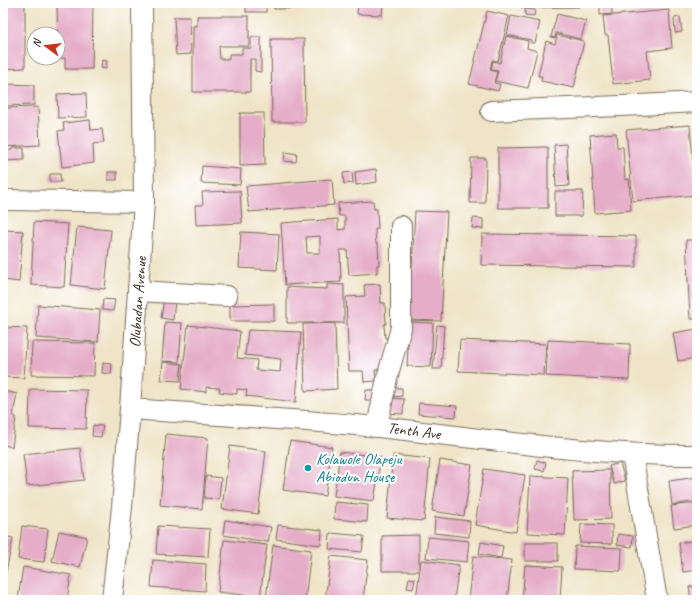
<svg xmlns="http://www.w3.org/2000/svg" width="700" height="603" viewBox="0 0 700 603" font-family="Caveat,sans-serif">
<style>
.building{fill:#e5adc8;fill-rule:evenodd}
.lines{fill:none;stroke-linecap:round;stroke-linejoin:round}
.minor-casing{stroke:#7a6b59;stroke-width:22}
.minor{stroke:#fff;stroke-width:20}
.culture-dot{fill:#0f9aa8;stroke:#fff;stroke-width:1.5}
.labels{text-anchor:middle;dominant-baseline:central;stroke-width:4;stroke-linejoin:round;paint-order:stroke}
.street-label{font-size:16px;fill:#3b2a1e;stroke:#fff}
.culture-label{font-size:16px;fill:#0d838f;stroke:#fff;text-anchor:start}
</style>
<rect width="100%" height="100%" fill="#fff"/>
<filter id="ink" filterUnits="userSpaceOnUse"><feTurbulence type="fractalNoise" baseFrequency=".025" numOctaves="2"/><feDisplacementMap in="SourceGraphic" scale="8" xChannelSelector="R" yChannelSelector="G"/><feConvolveMatrix kernelMatrix="1 2 1 2 8 2 1 2 1" color-interpolation-filters="sRGB"/></filter>
<filter id="wash" filterUnits="userSpaceOnUse"><feTurbulence type="fractalNoise" baseFrequency=".012" numOctaves="4" result="noise"/><feDisplacementMap in="SourceGraphic" scale="16" xChannelSelector="R" yChannelSelector="G"/><feGaussianBlur stdDeviation="0.9" result="paint"/><feColorMatrix in="noise" values="0 0 0 0 0 0 0 0 0 0 0 0 0 0 0 0 0 1.4 0 .05"/><feComposite in="paint" operator="in"/></filter>
<g filter="url(#wash)">
<rect width="100%" height="100%" fill="#efe4c7"/>
<g id="blocks">
<!-- building -->
<g class="building">
<path d="M3,3H25V68L3,69Z"/>
<rect x="246" y="3" width="20" height="9"/>
<path d="M274,3H315L316,8L274,9Z"/>
<path d="M358,3L383,4L382,15L357,14Z"/>
<path d="M453,3H481V5L453,6Z"/>
<path d="M521,3H579V7L521,8Z"/>
<path d="M57,4L93,5L92,69H65V58H58Z"/>
<path d="M600,5H612V14L600,15Z"/>
<path d="M525,9L535,10L534,16L525,15Z"/>
<path d="M669,10L672,48L647,51L650,80L613,84L608,35H605L603,16Z"/>
<path d="M487,11L509,16L498,61L492,60L490,70L497,72L494,83L500,84L498,91L469,84Z"/>
<path d="M557,14L586,21L581,39L556,33L555,38L551,37Z"/>
<path d="M197,16H249V46H219L220,59H229V54H242V48H251V37H261V72L255,71V59H250V92H193V26H197Z"/>
<path d="M511,16L540,22L535,43H531V40L507,35Z"/>
<path d="M174,17H190L191,54L176,55Z"/>
<path d="M680,17L682,32L675,33L674,18Z"/>
<path d="M557,35L584,41L574,88L541,81L542,76H538L546,41L555,44Z"/>
<path d="M506,36L528,41L527,48L537,51L528,88L495,81L498,71L491,70L493,61L500,63Z"/>
<path d="M271,39H304L305,122H272Z"/>
<path d="M102,60L107,61L106,69L101,68Z"/>
<path d="M3,84L34,85V105L3,106Z"/>
<path d="M86,93L87,117L58,118L57,94Z"/>
<path d="M38,107L40,145L3,147V108Z"/>
<path d="M240,113H264L265,165L240,166Z"/>
<path d="M90,120L91,130L102,129L104,143L93,144L94,163L62,167L58,131L64,130L63,123Z"/>
<path d="M690,125L696,195L633,201L626,130Z"/>
<path d="M616,133L617,147H623L625,180L629,179L631,210L595,213L590,135Z"/>
<path d="M566,144L569,186L556,187L554,145Z"/>
<path d="M548,147V208H498V148Z"/>
<path d="M12,148H24V160L3,161V151L12,150Z"/>
<path d="M285,152L297,154L296,162L284,161Z"/>
<path d="M471,158H486L485,203H470Z"/>
<path d="M202,166L241,169L240,185L201,183Z"/>
<path d="M376,169L377,182L356,185L355,172Z"/>
<rect x="108" y="172" width="9" height="8"/>
<path d="M352,172L353,183L344,184L343,173Z"/>
<path d="M50,174H60L61,182H50Z"/>
<path d="M332,179L334,205L249,212L246,186Z"/>
<path d="M240,191L242,223L196,225L195,205H203L202,192Z"/>
<path d="M555,191H583L582,216H555Z"/>
<path d="M373,201L374,209H377L378,229H375L376,244H378L379,265H377V273L349,275L347,250H340L341,282L285,285L281,223L338,219V230L345,229V216H339L338,203ZM320,236V253H307L306,237Z"/>
<path d="M415,211L447,212L441,321L409,320Z"/>
<path d="M473,218L483,219V229L472,228Z"/>
<path d="M34,222L68,224L64,287L31,285Z"/>
<path d="M77,227L111,230L105,289L71,285Z"/>
<path d="M3,230L23,231L19,282L3,280Z"/>
<path d="M241,232L279,234L277,270L239,268Z"/>
<path d="M482,234L636,236V267L481,265Z"/>
<path d="M686,240H697V319H690Z"/>
<path d="M327,284L344,285V323H287V287L327,289Z"/>
<path d="M380,284L381,303H385L386,324H384L385,338H387L388,359L386,369L375,370L376,381L364,382L363,371H349L346,297L365,296L364,285Z"/>
<path d="M103,299L115,300L113,311L102,310Z"/>
<path d="M164,299L175,301L173,320L161,318Z"/>
<path d="M274,304V321H230V305Z"/>
<path d="M38,305L100,310L98,342L36,338Z"/>
<path d="M165,322L182,323L179,362L162,361Z"/>
<path d="M409,322L433,323L431,367L407,366Z"/>
<path d="M335,323L337,389L305,391L303,324Z"/>
<path d="M188,325L240,331L237,358L257,360L256,370L280,372L281,359L245,355L248,330L301,332L296,402L246,396L247,390L237,389V394L219,392L220,388L206,387V392L181,389Z"/>
<path d="M437,325L444,326L441,369H433Z"/>
<path d="M3,327L27,328L24,378L3,377Z"/>
<path d="M697,329V358L678,361L673,333Z"/>
<path d="M460,340L546,344L544,375L458,371Z"/>
<path d="M548,340L630,344L629,380L546,376Z"/>
<path d="M32,342L95,343L94,376L31,375Z"/>
<path d="M163,362L182,364L180,381L161,380Z"/>
<path d="M103,363L112,364L111,374L102,373Z"/>
<path d="M392,388H402V396L393,397Z"/>
<path d="M30,389L87,390L86,429L29,428Z"/>
<path d="M366,390H379V400H365Z"/>
<path d="M3,391L17,394L13,415L16,417L12,447L3,445Z"/>
<path d="M384,398L404,399L403,414L383,413Z"/>
<path d="M419,403L457,406L456,417L418,414Z"/>
<path d="M93,425L103,426L101,437L92,436Z"/>
<path d="M166,434L208,438L202,509L160,505Z"/>
<path d="M290,441L332,447L325,496L283,490Z"/>
<path d="M230,446L266,451L258,514L222,509Z"/>
<path d="M80,448L84,480L27,486L23,454Z"/>
<path d="M340,452L381,457L374,501L334,496Z"/>
<path d="M393,455L430,459L424,521L387,518Z"/>
<path d="M440,460L472,465L464,516L432,511Z"/>
<path d="M537,460L546,463L544,471L535,469Z"/>
<path d="M620,463L625,481L614,484L609,466Z"/>
<path d="M484,469L525,475L516,532L475,525Z"/>
<path d="M610,470L611,519L574,520L572,471Z"/>
<path d="M206,476L221,478L219,499L204,498Z"/>
<path d="M530,476L568,478L565,535L527,533Z"/>
<path d="M697,477V501L672,505L669,481Z"/>
<path d="M335,502L368,505L367,522L334,519Z"/>
<path d="M697,503V525L674,528L671,506Z"/>
<path d="M435,517L470,521L469,537L434,533Z"/>
<path d="M225,520L271,527L268,542L223,535Z"/>
<path d="M581,524L612,525V544L580,543Z"/>
<path d="M278,525L322,530L321,545L276,539Z"/>
<path d="M22,526L48,529L44,562L18,559Z"/>
<path d="M158,526L210,529L208,557L156,554Z"/>
<path d="M59,531L87,537L80,567L52,561Z"/>
<path d="M330,533L364,536L362,552L329,549Z"/>
<path d="M618,534L633,536L632,547L617,545Z"/>
<path d="M419,535V571H382V536Z"/>
<path d="M3,536L13,538L4,582H3Z"/>
<path d="M428,537L469,541L467,562L426,558Z"/>
<path d="M224,540L267,545L260,597L218,592Z"/>
<path d="M697,540V570L683,572L679,543Z"/>
<path d="M481,542L503,546L501,558L479,554Z"/>
<rect x="525" y="543" width="33" height="18"/>
<path d="M273,545L311,550L305,600H283L266,598Z"/>
<path d="M575,546L622,548L621,571L574,569Z"/>
<path d="M331,556L368,560L363,600H325Z"/>
<path d="M473,556L512,560L507,600H468Z"/>
<path d="M153,560L206,564L205,591L151,587Z"/>
<path d="M421,560L459,565L454,600H416Z"/>
<path d="M525,565L562,567L560,600H522Z"/>
<path d="M23,567L71,575L67,600L18,599Z"/>
<path d="M409,578L415,579L413,589L407,588Z"/>
<path d="M697,586V600H691L689,587Z"/>
</g>
</g>
</g>
<g filter="url(#ink)">
<use href="#blocks" fill-opacity="0" stroke="#7a6b59" stroke-width="1"/>
<g class="lines">
<!-- minor casing -->
<g class="minor-casing">
<g id="minor">
<path d="M491,111L621,106L697,102"/>
<path d="M3,200L144,202"/>
<path d="M138,291L227,296"/>
<path d="M130,409C213,415 296,419 378,427C484,438 590,456 697,455"/>
<path d="M377,427L387,378L401,328V226"/>
<path d="M632,454L657,600"/>
<path d="M112,600L122,507L130,409L144,202L142,3"/>
</g>
</g>
<!-- minor -->
<use href="#minor" class="minor"/>
</g>
</g>
<!-- markers -->
<circle class="culture-dot" cx="308" cy="468" r="4"/>
<g class="labels">
<!-- street labels -->
<g class="street-label">
<text transform="translate(138 302) rotate(-86)">Olubadan Avenue</text>
<text transform="translate(414 431) rotate(7)">Tenth Ave</text>
</g>
<!-- culture labels -->
<g class="culture-label">
<text x="316" y="459">Kolawole Olapeju<tspan x="316" dy="18">Abiodun House</tspan></text>
</g>
</g>
<!-- margin -->
<rect width="700" height="603" fill="none" stroke="#fff" stroke-width="16"/>
<!-- north arrow -->
<g transform="translate(46 46) rotate(285)"><circle r="19" fill="#ffffff" stroke="#b1aaa5"/>
<path d="M0-3L7 15L0 10L-7 15Z" fill="#c8321e"/>
<text y="-6" font-size="11" font-weight="bold" text-anchor="middle" fill="#3b2a1e">N</text>
</g>
</svg>
